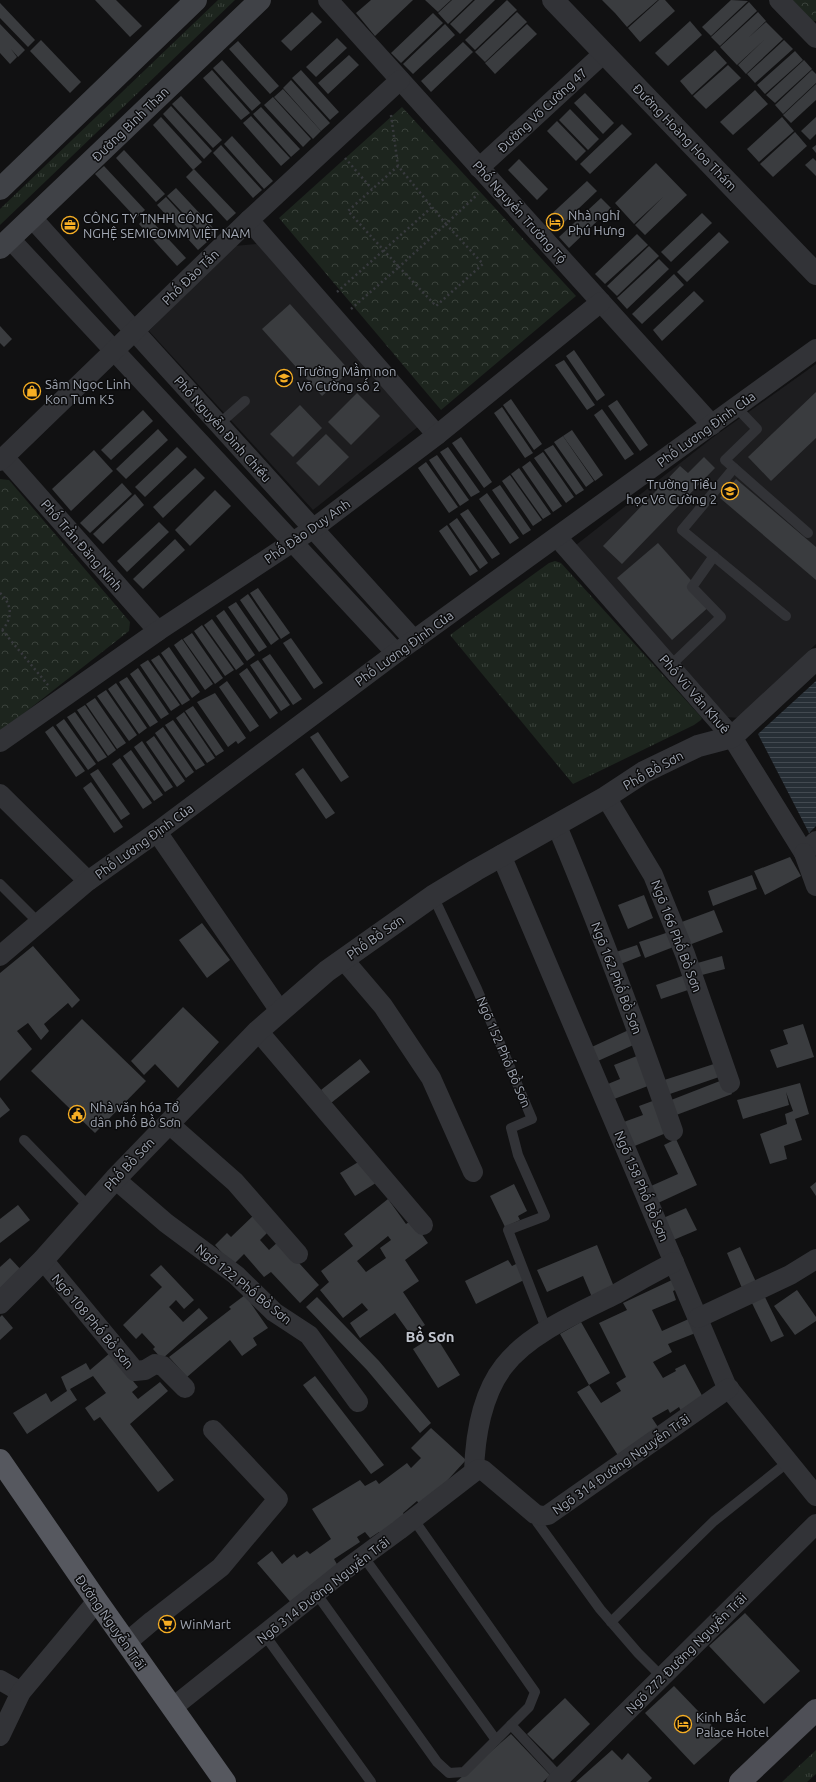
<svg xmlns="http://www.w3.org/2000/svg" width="816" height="1782" viewBox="0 0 816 1782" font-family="Ubuntu,sans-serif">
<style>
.built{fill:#1d1d1f}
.grass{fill:url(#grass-tufts)}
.park{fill:url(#park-crowns)}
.water{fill:url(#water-rules)}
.building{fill:#3a3c3f;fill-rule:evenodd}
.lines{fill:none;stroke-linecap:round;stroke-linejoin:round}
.path{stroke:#383a3e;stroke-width:2.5;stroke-dasharray:2 3;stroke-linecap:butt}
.service{stroke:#323337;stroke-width:10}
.minor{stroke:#323337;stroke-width:20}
.tertiary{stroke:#323337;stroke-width:22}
.secondary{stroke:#404247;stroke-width:22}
.primary{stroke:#4e4f56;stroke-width:22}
.trunk{stroke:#56585f;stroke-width:22}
.labels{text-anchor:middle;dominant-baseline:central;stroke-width:3;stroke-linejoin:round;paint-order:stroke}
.street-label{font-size:13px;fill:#a1a7b3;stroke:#0c0c0d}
.poi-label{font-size:13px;fill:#a1a7b3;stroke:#0c0c0d;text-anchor:start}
.quarter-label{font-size:15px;font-weight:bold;fill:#c2c6cf;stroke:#0c0c0d}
</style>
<defs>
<pattern id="grass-tufts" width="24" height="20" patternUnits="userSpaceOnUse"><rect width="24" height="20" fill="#1d251e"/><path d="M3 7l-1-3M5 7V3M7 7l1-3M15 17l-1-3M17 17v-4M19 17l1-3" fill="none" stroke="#3b423c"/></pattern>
<pattern id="park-crowns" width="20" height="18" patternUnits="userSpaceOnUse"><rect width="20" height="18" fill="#1d251e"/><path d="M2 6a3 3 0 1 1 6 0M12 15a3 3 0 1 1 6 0" fill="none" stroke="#3b423c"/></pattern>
<pattern id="water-rules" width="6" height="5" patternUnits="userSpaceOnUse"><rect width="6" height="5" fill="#272f36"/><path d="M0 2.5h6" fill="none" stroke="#434a51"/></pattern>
</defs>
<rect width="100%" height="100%" fill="#111112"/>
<!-- built -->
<g class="built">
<path d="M257,244L419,426L313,510L149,331L234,246Z"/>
<path d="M816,364V644L741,718L724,717L576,545L712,438Z"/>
</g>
<!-- grass -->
<g class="grass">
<path d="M218,0H235L0,225V209Z"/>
<path d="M555,561L561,563L702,718L701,720L694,725L573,784L450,635L549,563Z"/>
<path d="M816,1750V1774L807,1782H782Z"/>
</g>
<!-- park -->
<g class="park">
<path d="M789,0H816V21L809,22Z"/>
<path d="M402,107L576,296L441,410L279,218Z"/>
<path d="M0,479L9,480L130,622L129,631L0,732Z"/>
</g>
<!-- water -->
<path class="water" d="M816,681V826L809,833L758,734Z"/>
<!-- building -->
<g class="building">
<path d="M95,0H116L142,26L130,37Z"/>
<path d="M371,0H413L375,36L356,13Z"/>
<path d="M425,0H451L438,12Z"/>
<path d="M452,0H473L448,24L438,13Z"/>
<path d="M475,0H495L460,34L450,24Z"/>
<path d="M507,0L517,10L475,50L465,40Z"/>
<path d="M602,0H658L627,27L615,13L618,10L615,13Z"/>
<path d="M659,0H665L675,11L640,42L628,28Z"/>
<path d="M731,0L748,1L711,36L702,27Z"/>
<path d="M749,2L757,11L720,46L711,37Z"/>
<path d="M0,3L35,40L28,47L0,18Z"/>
<path d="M312,12L322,22L291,51L281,41Z"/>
<path d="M517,12L527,22L485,62L475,52Z"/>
<path d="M758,12L766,21L748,38L766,22L783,39L746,74L738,65L764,40L737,65L720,47Z"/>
<path d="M433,13L443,23L401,63L391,53Z"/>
<path d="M690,21L702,35L668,66L655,53Z"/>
<path d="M0,24L25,50L18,57L11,49L17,57L10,64L0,53Z"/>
<path d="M445,24L455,35L413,74L403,64Z"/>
<path d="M527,24L537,34L495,74L485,63Z"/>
<path d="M337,38L347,48L316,77L306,67Z"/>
<path d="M41,40L81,82L70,93L30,51Z"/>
<path d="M784,40L793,49L755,83L747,74Z"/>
<path d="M238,41L279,86L270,94L229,49Z"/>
<path d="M463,42L473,52L431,92L421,81Z"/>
<path d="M715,50L727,63L692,95L680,81Z"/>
<path d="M795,51L803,60L765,94L757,85Z"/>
<path d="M349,55L359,65L328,94L318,83Z"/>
<path d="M222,60L261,103L252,111L213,68Z"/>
<path d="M804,60L812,69L775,103L766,95Z"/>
<path d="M728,65L741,78L706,109L693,96Z"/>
<path d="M212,70L250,113L241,120L203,78Z"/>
<path d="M301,70L339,112L330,120L292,78Z"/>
<path d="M812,70L816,74V83L783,114L775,105Z"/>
<path d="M291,80L330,123L321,131L283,88Z"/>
<path d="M816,84V100L791,123L783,115Z"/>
<path d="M283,89L321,131L313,139L274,97Z"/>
<path d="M755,90L768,104L733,135L720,122Z"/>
<path d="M585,93L614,123L603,134L574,103Z"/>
<path d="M181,96L222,140L213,148L172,104Z"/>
<path d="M273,97L311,139L303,147L264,105Z"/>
<path d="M171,106L212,151L204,159L163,114Z"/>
<path d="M261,107L300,149L291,157L253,114Z"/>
<path d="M570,109L599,139L588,150L559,120Z"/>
<path d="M251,116L290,158L281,166L243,123Z"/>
<path d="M161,117L202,162L193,170L153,125Z"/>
<path d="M782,117L794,131L759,162L747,149Z"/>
<path d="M816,117V134L810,140L801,131Z"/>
<path d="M557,121L586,151L576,161L547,131Z"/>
<path d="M622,124L632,134L590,174L580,164Z"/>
<path d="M795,132L807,146L773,177L760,164Z"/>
<path d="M232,136L273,181L264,189L224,144Z"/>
<path d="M221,145L262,190L253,198L213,153Z"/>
<path d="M816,145V153L812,148Z"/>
<path d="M124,150L165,194L156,202L116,158Z"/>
<path d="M813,158L816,161V176L805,165Z"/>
<path d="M519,159L548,189L537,200L508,170Z"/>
<path d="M656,163L687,195L645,235L635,225L663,197L634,224L615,203Z"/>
<path d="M104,166L145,210L136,218L95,174Z"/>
<path d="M194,169L236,213L227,221L186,177Z"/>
<path d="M587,181L597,191L555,231L545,220Z"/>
<path d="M176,188L217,232L208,240L167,196Z"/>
<path d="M166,197L207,242L198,250L157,205Z"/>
<path d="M601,198L611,208L569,248L559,237Z"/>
<path d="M702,213L712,223L671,262L661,252Z"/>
<path d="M147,216L186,258L177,266L139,224Z"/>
<path d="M719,232L729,242L687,282L677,272Z"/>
<path d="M637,234L648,245L605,284L595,274Z"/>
<path d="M649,246L659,256L617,296L607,286Z"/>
<path d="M659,259L669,269L627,309L617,298Z"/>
<path d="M674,274L684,285L642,324L632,314Z"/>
<path d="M694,291L704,301L662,341L653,330Z"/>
<path d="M290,304L350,371L322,396L262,329Z"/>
<path d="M0,326L12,339L4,347L0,343Z"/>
<path d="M574,350L605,395L597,401L566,356Z"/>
<path d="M564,360L595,405L587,410L555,365Z"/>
<path d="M816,392V438L771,481L748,457Z"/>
<path d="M357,393L380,416L351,445L328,422Z"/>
<path d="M511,399L542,444L534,450L503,405Z"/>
<path d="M617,400L648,445L640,451L608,406Z"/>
<path d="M300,405L322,428L293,457L270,434Z"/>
<path d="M502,407L533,453L525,458L494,413Z"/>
<path d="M602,409L634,454L625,460L594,415Z"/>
<path d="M143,410L153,421L111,460L101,450Z"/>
<path d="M158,429L168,440L126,479L116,469Z"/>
<path d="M572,430L603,475L595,481L563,436Z"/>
<path d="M326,434L349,457L319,486L296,463Z"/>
<path d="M563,436L594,481L586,487L554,442Z"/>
<path d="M461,437L492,482L484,488L452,443Z"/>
<path d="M553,445L584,490L576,495L544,450Z"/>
<path d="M177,447L187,457L145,497L135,487Z"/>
<path d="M448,447L480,492L471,497L440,452Z"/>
<path d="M94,450L113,471L71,511L52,489Z"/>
<path d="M543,452L574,497L566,503L534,458Z"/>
<path d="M437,455L469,500L460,506L429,460Z"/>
<path d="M704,457L715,468L622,564L603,546L680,466L688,473Z"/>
<path d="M530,461L562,506L553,512L522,467Z"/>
<path d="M426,462L458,507L449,513L418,468Z"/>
<path d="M195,468L205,478L163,518L153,507Z"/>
<path d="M519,468L551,514L543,519L511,474Z"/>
<path d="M510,475L542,520L533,526L502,481Z"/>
<path d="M736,479L816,547V580L720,498Z"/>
<path d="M122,483L132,494L90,533L80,523Z"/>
<path d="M500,485L531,530L523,535L492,490Z"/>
<path d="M215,490L231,506L190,546L175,530Z"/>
<path d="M487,493L519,538L510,544L479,499Z"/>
<path d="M135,494L144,505L103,544L93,534Z"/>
<path d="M468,509L500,554L492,559L460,514Z"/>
<path d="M457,518L488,563L480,569L449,524Z"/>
<path d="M159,522L169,532L127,572L117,561Z"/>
<path d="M447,525L478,571L470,576L439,531Z"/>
<path d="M175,539L185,550L143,589L133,579Z"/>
<path d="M658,543L712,604L672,640L617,578Z"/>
<path d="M258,588L290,633L281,639L250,593Z"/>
<path d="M248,594L279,639L271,645L240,600Z"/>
<path d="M236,602L267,647L259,652L228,607Z"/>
<path d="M224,610L255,655L247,661L216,616Z"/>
<path d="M212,619L244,664L236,670L204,625Z"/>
<path d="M202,625L234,670L225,676L194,631Z"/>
<path d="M192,633L223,678L215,684L183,639Z"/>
<path d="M291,638L323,683L314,689L283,643Z"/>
<path d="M182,639L213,684L205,690L174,645Z"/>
<path d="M169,647L200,692L192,698L161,653Z"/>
<path d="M270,654L302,699L293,705L262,659Z"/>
<path d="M159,655L190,700L182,705L151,660Z"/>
<path d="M148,660L180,705L171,711L140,665Z"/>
<path d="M258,660L290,705L281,711L250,665Z"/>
<path d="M138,668L169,714L161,719L130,674Z"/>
<path d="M247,668L278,713L270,719L239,674Z"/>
<path d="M127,677L158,722L150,727L119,682Z"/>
<path d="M227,681L259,726L250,732L219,687Z"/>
<path d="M116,683L147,728L139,734L108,689Z"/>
<path d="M106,690L137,735L129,741L97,696Z"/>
<path d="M215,693L246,738L238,744L236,741L228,747L197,702Z"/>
<path d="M95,698L126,743L117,749L86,704Z"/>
<path d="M85,705L116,750L108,756L77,710Z"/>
<path d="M193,706L224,751L216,756L185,711Z"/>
<path d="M75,712L107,757L98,762L67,717Z"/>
<path d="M184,712L215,758L207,763L176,718Z"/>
<path d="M64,719L96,764L88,770L56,725Z"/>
<path d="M173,720L205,765L196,770L165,725Z"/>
<path d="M53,726L85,771L76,777L45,732Z"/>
<path d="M163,727L194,772L186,778L155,733Z"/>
<path d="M318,732L349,777L341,782L310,737Z"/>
<path d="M154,736L185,781L177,787L146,742Z"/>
<path d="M142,741L173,787L165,792L134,747Z"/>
<path d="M131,750L163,795L154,801L123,756Z"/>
<path d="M120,758L152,803L143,809L112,764Z"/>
<path d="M303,768L335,813L326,819L295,774Z"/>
<path d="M98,769L130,814L121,820L90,774Z"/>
<path d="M91,782L123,827L114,833L83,788Z"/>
<path d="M790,857L801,876L765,895L754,871Z"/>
<path d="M752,875L757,889L713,906L708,891Z"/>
<path d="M644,895L653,918L628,929L618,905Z"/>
<path d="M714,910L723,932L689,945L679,923Z"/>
<path d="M202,923L230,960L207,978L179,940Z"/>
<path d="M669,932L676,946L645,958L639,942Z"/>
<path d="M637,945L641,956L618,965L613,953Z"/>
<path d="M33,946L80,1000L72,1008L68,1003L44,1024L49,1031L41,1040L28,1023L17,1031L32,1049L0,1081V973Z"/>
<path d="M722,956L725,969L698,976L694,964Z"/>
<path d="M685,975L691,989L661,999L656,985Z"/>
<path d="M183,1007L219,1042L178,1088L155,1064L144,1075L131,1061Z"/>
<path d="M82,1019L146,1081L95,1133L31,1071Z"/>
<path d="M803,1024L814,1057L777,1068L770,1050L788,1044L783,1030Z"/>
<path d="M633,1028L640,1042L589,1065L583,1051Z"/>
<path d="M642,1054L653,1084L609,1101L603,1086L620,1079L614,1065Z"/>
<path d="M360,1059L370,1072L331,1103L321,1090Z"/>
<path d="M717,1063L722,1076L664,1096L658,1082Z"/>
<path d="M725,1079L732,1094L671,1117L666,1102Z"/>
<path d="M800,1083L809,1114L795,1119L802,1140L784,1146L787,1159L770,1164L760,1134L787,1124L785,1114L793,1111L786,1092L789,1105L743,1119L737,1100Z"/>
<path d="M0,1097L10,1110L0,1118Z"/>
<path d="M658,1099L671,1131L620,1152L610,1127L643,1115L639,1106Z"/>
<path d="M676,1139L697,1185L658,1203L651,1186L678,1174L664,1145Z"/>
<path d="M365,1158L379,1181L355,1196L340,1173Z"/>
<path d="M816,1182V1196L810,1187Z"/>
<path d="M514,1184L527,1211L518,1216L520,1220L505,1227L490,1196Z"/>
<path d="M388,1199L406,1224L412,1220L428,1243L405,1260L419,1281L403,1292L425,1325L410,1334L395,1313L360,1338L350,1323L368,1310L362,1303L343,1318L320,1290L329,1282L321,1271L353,1246L344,1234ZM388,1236L391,1240L380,1248L386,1258L366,1272L357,1261Z"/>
<path d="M18,1205L30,1220L0,1243V1219Z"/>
<path d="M686,1208L697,1230L671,1241L661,1219Z"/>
<path d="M257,1212L272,1228L260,1240L269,1250L279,1241L319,1285L300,1303L271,1272L264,1277L244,1254L233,1265L215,1245L227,1233L231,1237Z"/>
<path d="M597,1245L619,1299L597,1309L583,1276L547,1292L537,1270Z"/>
<path d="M740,1247L756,1282L742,1288L727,1253Z"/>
<path d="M10,1258L24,1273L0,1295V1267Z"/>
<path d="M508,1260L512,1266L522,1261L530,1277L476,1304L465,1281Z"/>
<path d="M161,1265L194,1300L184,1309L176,1300L169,1307L183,1322L199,1308L208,1318L162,1359L153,1349L155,1347L142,1333L136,1339L123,1325L162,1287L150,1275Z"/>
<path d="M674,1279L678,1289L673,1291L676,1300L652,1310L662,1331L693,1317L698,1332L668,1344L672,1352L653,1362L663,1378L676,1371L675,1369L685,1364L705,1401L682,1413L679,1407L670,1413L668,1409L652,1418L660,1430L619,1457L577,1392L589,1385L560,1334L581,1322L610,1373L589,1385L601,1403L621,1391L616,1383L626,1377L599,1323L627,1310L623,1303Z"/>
<path d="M797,1290L816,1317V1321L795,1335L774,1306Z"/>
<path d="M763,1293L784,1336L771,1342L750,1299Z"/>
<path d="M245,1295L268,1328L253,1338L257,1345L242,1356L230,1340L187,1377L169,1357L231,1309L229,1307Z"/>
<path d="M317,1297L379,1361L431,1423L420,1433L367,1370L306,1307Z"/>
<path d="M2,1315L13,1328L0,1340V1317Z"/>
<path d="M435,1335L460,1375L438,1388L413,1349Z"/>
<path d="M110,1353L138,1387L132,1392L138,1399L160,1382L168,1391L130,1424L174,1480L158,1492L100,1417L94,1421L85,1408L106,1393L93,1376L70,1389L77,1400L27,1434L13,1413L46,1393L51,1402L67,1391L61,1377L86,1363L90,1370Z"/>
<path d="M315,1376L384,1465L371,1474L303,1385Z"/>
<path d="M431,1428L466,1460L422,1508L417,1501L403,1513L407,1519L382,1536L379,1532L370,1538L365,1532L357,1537L360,1542L334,1559L338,1566L293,1605L257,1563L272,1551L282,1564L294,1554L297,1558L307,1551L310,1554L331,1539L312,1509L360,1480L365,1486L376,1480L379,1484L407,1463L411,1468L421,1458L411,1448Z"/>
<path d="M745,1613L800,1671L764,1704L709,1646Z"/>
<path d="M674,1686L724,1738L694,1765L645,1713Z"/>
<path d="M565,1698L590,1724L553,1760L527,1734Z"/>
<path d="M511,1734L550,1775L543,1782H456Z"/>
<path d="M612,1750L622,1760L628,1753L652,1778L648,1782H576Z"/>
</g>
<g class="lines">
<!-- path -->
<g class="path">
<path d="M391,115L398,166L446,224L478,194"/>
<path d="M345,158L372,189"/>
<path d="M446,224L483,264L436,306L399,267Z"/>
<path d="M337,292L432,207"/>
<path d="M351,309L399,267L348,211L398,166"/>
<path d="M0,593C13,605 13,620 0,632"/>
<path d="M2,630L48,685"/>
</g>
<!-- service -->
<g class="service">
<path d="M736,407L757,429L725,460L808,533"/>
<path d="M219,424L245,401"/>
<path d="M734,468L682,530L786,616"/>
<path d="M670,666L721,617L692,587L714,556"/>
<path d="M0,884L39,923"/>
<path d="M433,896L477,989L532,1119L511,1128L518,1155L545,1216L508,1230L547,1331"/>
<path d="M24,1140L90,1208"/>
<path d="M535,1514L537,1522L600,1609L638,1653L662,1677"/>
<path d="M363,1556L496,1740"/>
<path d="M316,1593L437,1762L449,1773L464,1772L529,1707L535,1692L414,1520"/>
<path d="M611,1622L714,1521L788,1462"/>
<path d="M264,1634L371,1782"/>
<path d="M511,1725L560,1778"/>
</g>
<!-- minor -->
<g class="minor">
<path d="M328,0L712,425"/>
<path d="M779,0L816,38"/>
<path d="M479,168L604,53"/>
<path d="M32,218L414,640"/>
<path d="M249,220L437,435"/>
<path d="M10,239L396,653"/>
<path d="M5,458L158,631"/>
<path d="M0,461L249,220L400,80"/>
<path d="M557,537L732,737L804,853L816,841"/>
<path d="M0,742L158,631L314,528L437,435L601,302"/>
<path d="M0,794L88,881"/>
<path d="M606,797L653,875L685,954L730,1083"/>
<path d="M557,826C599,926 637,1028 673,1131"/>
<path d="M157,832L280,1011"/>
<path d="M804,853L816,886"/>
<path d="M501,855L726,1385L816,1496"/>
<path d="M0,956L88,881L157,832L396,653L816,349"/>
<path d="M343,959L383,1006L431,1078L473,1172"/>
<path d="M258,1031L423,1225"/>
<path d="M168,1123L235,1182L298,1254"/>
<path d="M115,1179L166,1223L236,1275L274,1312L309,1335L358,1402"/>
<path d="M43,1260L135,1371L145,1370L155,1364L163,1366L185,1388"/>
<path d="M698,1318L790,1275L816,1259"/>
<path d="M474,1472C475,1437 482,1394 504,1366C529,1333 580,1312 616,1294C635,1283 655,1272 674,1262"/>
<path d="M126,1643L152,1621L221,1567L278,1499L213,1430"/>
<path d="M0,1680L21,1692"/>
<path d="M172,1708L346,1569L399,1530L474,1472L479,1469L483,1470L535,1514L542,1516L548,1515L729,1388"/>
<path d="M0,1736L21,1692L97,1601"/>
<path d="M556,1782L816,1524"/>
</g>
<!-- tertiary -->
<g class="tertiary">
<path d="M553,0L816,274"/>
<path d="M0,1303L43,1260L115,1179L258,1031L327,971L433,896L476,870L606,797L644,772L698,746L732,737L816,659"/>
</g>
<!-- secondary -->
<g class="secondary">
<path d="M0,189L196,0"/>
<path d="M0,248L260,0"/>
</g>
<!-- primary -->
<path class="primary" d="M740,1782L816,1710"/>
<!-- trunk -->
<path class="trunk" d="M0,1460L97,1601L225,1782"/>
</g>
<!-- icons -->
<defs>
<g id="hotel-ring" transform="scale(0.9)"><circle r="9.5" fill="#0c0c0d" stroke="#f6ae24" stroke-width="1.5"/><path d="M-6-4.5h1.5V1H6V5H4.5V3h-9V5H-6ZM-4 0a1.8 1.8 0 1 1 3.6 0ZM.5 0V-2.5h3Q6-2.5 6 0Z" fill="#f6ae24"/></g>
<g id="office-ring" transform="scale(0.9)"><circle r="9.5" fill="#0c0c0d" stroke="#f6ae24" stroke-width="1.5"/><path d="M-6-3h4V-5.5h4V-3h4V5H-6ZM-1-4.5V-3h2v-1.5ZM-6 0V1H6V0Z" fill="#f6ae24"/></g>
<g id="school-ring" transform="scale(0.9)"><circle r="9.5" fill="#0c0c0d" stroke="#f6ae24" stroke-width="1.5"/><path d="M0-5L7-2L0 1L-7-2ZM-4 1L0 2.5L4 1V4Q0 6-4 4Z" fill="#f6ae24"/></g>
<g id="shop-ring" transform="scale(0.9)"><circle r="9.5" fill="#0c0c0d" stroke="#f6ae24" stroke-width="1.5"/><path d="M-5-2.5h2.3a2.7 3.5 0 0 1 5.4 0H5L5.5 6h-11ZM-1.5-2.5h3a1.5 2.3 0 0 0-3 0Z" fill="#f6ae24"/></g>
<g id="civic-ring" transform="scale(0.9)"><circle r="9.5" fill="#0c0c0d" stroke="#f6ae24" stroke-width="1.5"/><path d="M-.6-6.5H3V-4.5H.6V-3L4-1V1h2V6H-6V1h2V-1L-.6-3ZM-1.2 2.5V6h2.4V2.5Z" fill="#f6ae24"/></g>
<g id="supermarket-ring" transform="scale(0.9)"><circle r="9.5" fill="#0c0c0d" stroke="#f6ae24" stroke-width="1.5"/><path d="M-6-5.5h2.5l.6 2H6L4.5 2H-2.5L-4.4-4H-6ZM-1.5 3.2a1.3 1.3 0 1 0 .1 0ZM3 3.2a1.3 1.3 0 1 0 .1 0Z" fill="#f6ae24"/></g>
</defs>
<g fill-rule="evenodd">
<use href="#hotel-ring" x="555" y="222"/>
<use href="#office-ring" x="70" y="225"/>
<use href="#school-ring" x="284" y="378"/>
<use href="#shop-ring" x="32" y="391"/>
<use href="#school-ring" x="730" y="491"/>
<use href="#civic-ring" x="77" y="1114"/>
<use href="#supermarket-ring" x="167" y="1624"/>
<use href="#hotel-ring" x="683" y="1724"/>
</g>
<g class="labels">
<!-- street labels -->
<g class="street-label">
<text transform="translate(542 110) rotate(-43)">Đường Võ Cường 47</text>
<text transform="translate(130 124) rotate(-44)">Đường Bình Than</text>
<text transform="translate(685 137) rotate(46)">Đường Hoàng Hoa Thám</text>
<text transform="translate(520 212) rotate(48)">Phố Nguyễn Trường Tộ</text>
<text transform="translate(190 277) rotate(-44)">Phố Đào Tấn</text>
<text transform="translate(223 429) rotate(48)">Phố Nguyễn Đình Chiểu</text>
<text transform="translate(706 429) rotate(-36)">Phố Lương Định Của</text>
<text transform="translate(307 531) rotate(-35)">Phố Đào Duy Anh</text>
<text transform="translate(82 545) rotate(49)">Phố Trần Đăng Ninh</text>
<text transform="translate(404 648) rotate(-36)">Phố Lương Định Của</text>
<text transform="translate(695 694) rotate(49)">Phố Vũ Văn Khuê</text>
<text transform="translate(653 770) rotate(-29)">Phố Bồ Sơn</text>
<text transform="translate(144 841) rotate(-36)">Phố Lương Định Của</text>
<text transform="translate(677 936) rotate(69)">Ngõ 166 Phố Bồ Sơn</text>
<text transform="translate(375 937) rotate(-35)">Phố Bồ Sơn</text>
<text transform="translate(617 978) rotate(69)">Ngõ 162 Phố Bồ Sơn</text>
<text transform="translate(504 1052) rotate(67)">Ngõ 152 Phố Bồ Sơn</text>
<text transform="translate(129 1164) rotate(-47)">Phố Bồ Sơn</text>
<text transform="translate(642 1186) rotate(67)">Ngõ 158 Phố Bồ Sơn</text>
<text transform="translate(244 1284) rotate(39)">Ngõ 122 Phố Bồ Sơn</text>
<text transform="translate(93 1321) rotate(50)">Ngõ 108 Phố Bồ Sơn</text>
<text transform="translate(621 1464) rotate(-35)">Ngõ 314 Đường Nguyễn Trãi</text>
<text transform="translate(323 1590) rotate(-38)">Ngõ 314 Đường Nguyễn Trãi</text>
<text transform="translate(111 1622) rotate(55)">Đường Nguyễn Trãi</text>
<text transform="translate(686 1653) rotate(-45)">Ngõ 272 Đường Nguyễn Trãi</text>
</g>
<!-- poi labels -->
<g class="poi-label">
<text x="568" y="215">Nhà nghỉ<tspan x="568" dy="15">Phú Hưng</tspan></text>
<text x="83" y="218">CÔNG TY TNHH CÔNG<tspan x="83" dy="15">NGHỆ SEMICOMM VIỆT NAM</tspan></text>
<text x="297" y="371">Trường Mầm non<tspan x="297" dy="15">Võ Cường số 2</tspan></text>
<text x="45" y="384">Sâm Ngọc Linh<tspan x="45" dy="15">Kon Tum K5</tspan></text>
<text x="717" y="484" text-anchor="end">Trường Tiểu<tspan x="717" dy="15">học Võ Cường 2</tspan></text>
<text x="90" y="1107">Nhà văn hóa Tổ<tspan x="90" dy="15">dân phố Bồ Sơn</tspan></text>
<text x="180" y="1624">WinMart</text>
<text x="696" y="1717">Kinh Bắc<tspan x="696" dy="15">Palace Hotel</tspan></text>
</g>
<!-- quarter labels -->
<g class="quarter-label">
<text x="430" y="1336">Bồ Sơn</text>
</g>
</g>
</svg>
